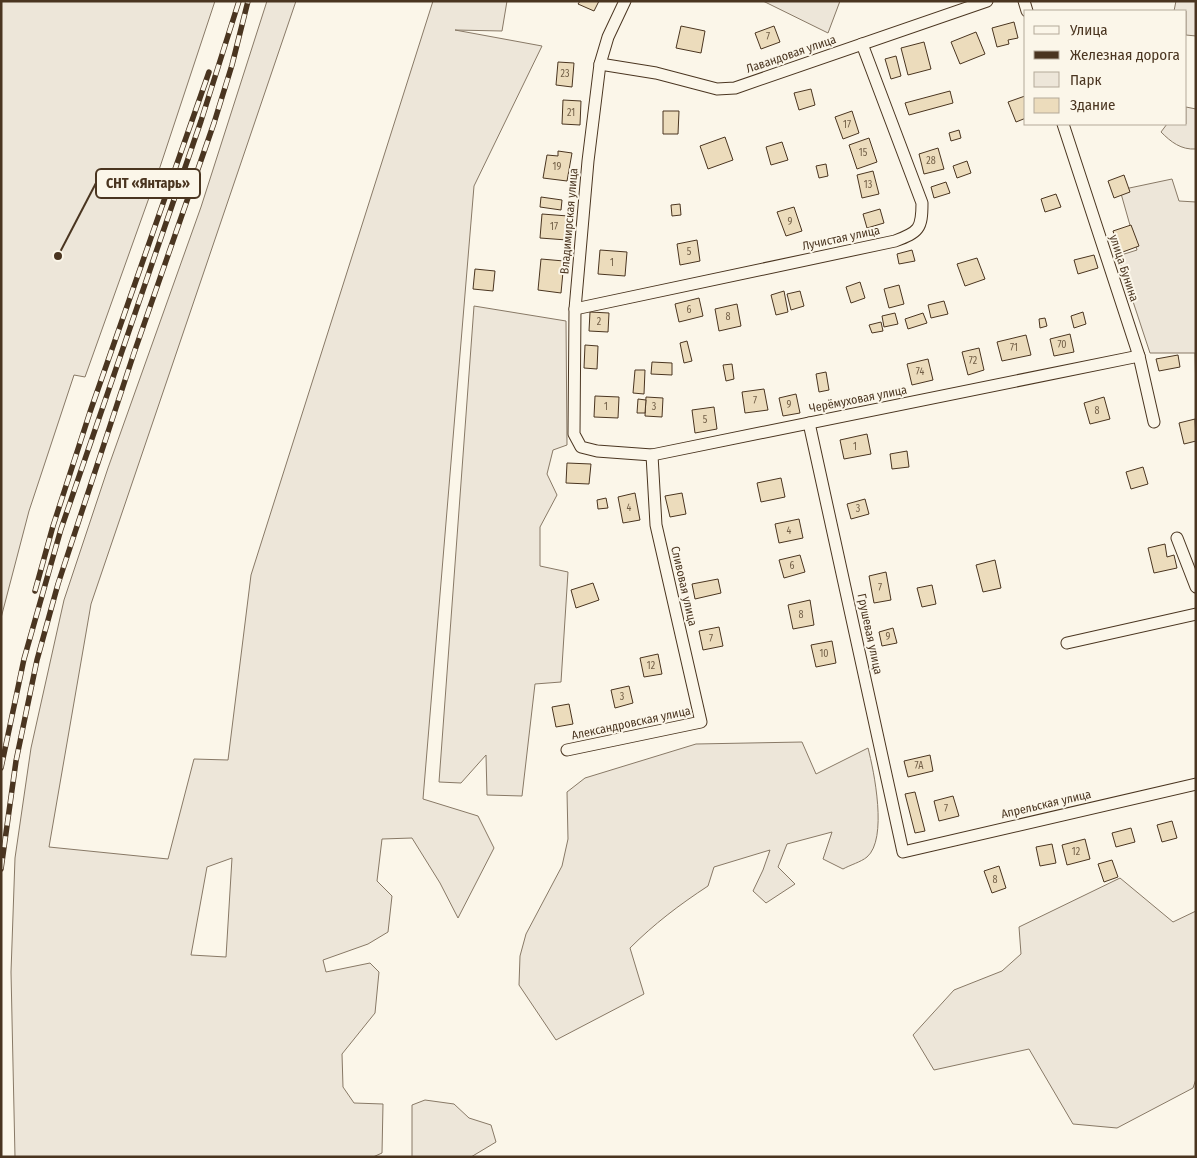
<svg xmlns="http://www.w3.org/2000/svg" width="1197" height="1158" viewBox="0 0 1197 1158" font-family="'Fira Sans Condensed',sans-serif">
<style>
.green{fill:#ede6d9;stroke:#887966;fill-rule:evenodd}
.building{fill:#ecdcbc;stroke:#4a3520}
.lines{fill:none;stroke-linecap:round;stroke-linejoin:round}
.minor-casing{stroke:#4a3520;stroke-width:13}
.minor{stroke:#fbf6e9;stroke-width:11}
.rail-casing{stroke:#4a3520;stroke-width:5.5}
.rail{stroke:#fbf6e9;stroke-width:4;stroke-dasharray:11;stroke-linecap:butt}
.labels{text-anchor:middle;dominant-baseline:central;stroke-width:4;stroke-linejoin:round;paint-order:stroke}
.number-label{font-size:10px;fill:#725f47}
.street-label{font-size:12px;fill:#4a3520;stroke:#fbf6e9}
.leader{fill:none;stroke:#4a3520;stroke-width:2}
.callout-dot{fill:#4a3520;stroke:#fbf6e9;stroke-width:2}
.callout{fill:#fbf6e9;stroke:#4a3520;stroke-width:2}
.callout-label{font-size:14px;text-anchor:middle;font-weight:bold;fill:#4a3520}
</style>
<rect width="100%" height="100%" fill="#fbf6e9"/>
<!-- green -->
<g class="green">
<path d="M1,1H215L160,167L85,377L74,375L29,511L1,618Z"/>
<path d="M267,1H296L91,604L49,847L168,859L194,759L228,760L251,575L433,1H507L502,31L455,30L542,46L474,186L423,799L478,816L494,848L458,918L440,883L412,838L382,839L377,881L392,896L388,932L368,944L323,960L326,972L370,963L379,972L375,1013L342,1054L343,1087L354,1103L383,1104L382,1153L373,1157H15L11,972L15,858L31,748L64,600L108,468L201,207ZM232,858L226,957L191,955L207,867Z"/>
<path d="M763,1H840L828,33Z"/>
<path d="M1176,1H1196V36L1186,35V11H1174Z"/>
<path d="M1186,107L1196,109V149C1181,150 1171,142 1161,132L1167,124H1186Z"/>
<path d="M1172,179L1179,201L1196,202V394L1195,353H1150L1118,256L1137,250L1120,190Z"/>
<path d="M474,306L566,321L567,445L553,450L547,474L557,495L540,527V566L568,572L561,682L535,684L522,796L487,795L486,755L461,783L439,782Z"/>
<path d="M802,742L816,774L868,748C874,771 888,839 867,857C861,862 850,865 843,869L823,859L832,832L787,844L778,867L795,884L766,903L753,891L763,870L770,850L714,867L708,886C679,905 654,924 630,948L644,994L556,1040L519,985L520,956L526,934L562,866L568,839L567,792L585,778L696,744Z"/>
<path d="M1120,878L1173,922L1196,911V1079L1193,1088L1117,1128L1073,1124L1029,1049L934,1070L913,1035L954,990L1002,971L1021,954L1019,927Z"/>
<path d="M425,1100L454,1104L469,1118L491,1125L496,1142L471,1157H412V1105Z"/>
</g>
<!-- building -->
<g class="building">
<path d="M580,1H599L594,11L578,4Z"/>
<path d="M1014,22L1018,38L1008,40L1009,44L997,47L992,28Z"/>
<path d="M681,26L705,31L701,53L676,48Z"/>
<path d="M774,26L780,42L761,49L755,33Z"/>
<path d="M976,32L985,54L960,64L951,42Z"/>
<path d="M924,42L931,69L908,75L901,48Z"/>
<path d="M896,56L901,76L891,79L885,59Z"/>
<path d="M558,62L574,63L572,87L556,85Z"/>
<path d="M811,89L815,105L799,110L794,93Z"/>
<path d="M950,91L953,103L909,115L905,103Z"/>
<path d="M1025,96L1026,118L1016,122L1008,102Z"/>
<path d="M563,100L581,101L580,125L562,124Z"/>
<path d="M663,111H679L678,134H663Z"/>
<path d="M852,111L859,133L843,139L835,117Z"/>
<path d="M959,130L961,138L951,141L949,133Z"/>
<path d="M725,137L733,160L708,169L700,146Z"/>
<path d="M869,138L877,162L857,169L849,145Z"/>
<path d="M782,142L788,160L771,165L766,147Z"/>
<path d="M938,148L944,169L924,174L919,154Z"/>
<path d="M558,151L572,153L567,181L543,178L547,155L558,156Z"/>
<path d="M967,161L971,173L957,178L953,166Z"/>
<path d="M826,164L828,176L819,178L816,166Z"/>
<path d="M873,171L879,194L862,198L857,175Z"/>
<path d="M1124,175L1130,192L1114,198L1108,181Z"/>
<path d="M946,182L950,193L934,198L931,187Z"/>
<path d="M1056,194L1061,207L1045,212L1041,199Z"/>
<path d="M541,197L562,200L561,210L540,207Z"/>
<path d="M680,204L681,215L672,216L671,205Z"/>
<path d="M794,207L802,231L786,236L777,212Z"/>
<path d="M880,209L884,223L867,228L863,214Z"/>
<path d="M542,214L568,216L567,240L540,238Z"/>
<path d="M1131,225L1139,246L1120,253L1113,231Z"/>
<path d="M697,240L700,261L680,265L677,244Z"/>
<path d="M600,250L627,252L625,276L598,274Z"/>
<path d="M912,250L915,261L899,264L897,254Z"/>
<path d="M1094,255L1098,268L1078,274L1074,260Z"/>
<path d="M977,258L985,279L965,286L957,264Z"/>
<path d="M541,259L564,261L561,293L538,290Z"/>
<path d="M475,269L495,271L493,291L473,289Z"/>
<path d="M860,282L865,298L851,303L846,287Z"/>
<path d="M899,285L904,304L889,308L884,289Z"/>
<path d="M784,291L788,312L776,315L771,295Z"/>
<path d="M800,291L804,306L791,310L787,294Z"/>
<path d="M699,298L703,316L679,322L675,304Z"/>
<path d="M944,301L948,314L931,318L928,305Z"/>
<path d="M737,304L741,326L719,331L715,309Z"/>
<path d="M590,312L609,313L608,332L589,331Z"/>
<path d="M1083,312L1086,324L1074,328L1071,316Z"/>
<path d="M895,313L898,324L884,327L882,316Z"/>
<path d="M923,313L927,323L908,329L905,319Z"/>
<path d="M1045,318L1047,326L1040,328L1039,319Z"/>
<path d="M881,322L883,331L872,333L869,325Z"/>
<path d="M1070,334L1074,352L1054,356L1050,339Z"/>
<path d="M1026,335L1031,355L1002,361L997,342Z"/>
<path d="M687,341L692,361L684,363L680,343Z"/>
<path d="M585,345L598,346L597,369L584,368Z"/>
<path d="M979,348L984,370L968,375L962,352Z"/>
<path d="M1178,355L1180,367L1159,371L1156,359Z"/>
<path d="M928,359L933,380L912,385L907,364Z"/>
<path d="M652,362L672,363V375L651,374Z"/>
<path d="M732,364L734,379L726,381L723,365Z"/>
<path d="M635,370H645L644,394L633,393Z"/>
<path d="M826,372L829,390L819,392L816,374Z"/>
<path d="M764,389L768,410L745,413L742,392Z"/>
<path d="M796,394L800,413L783,416L779,398Z"/>
<path d="M595,396L619,397L618,418L594,417Z"/>
<path d="M646,397L663,398L662,417L645,416Z"/>
<path d="M1104,397L1110,419L1090,424L1084,403Z"/>
<path d="M638,399L646,400L645,413H637Z"/>
<path d="M714,407L717,429L695,433L692,410Z"/>
<path d="M1195,419L1196,441L1184,444L1179,423Z"/>
<path d="M867,434L871,454L844,459L840,440Z"/>
<path d="M907,451L909,467L892,469L890,454Z"/>
<path d="M567,463L591,464L589,484L566,483Z"/>
<path d="M1143,467L1148,484L1131,489L1126,472Z"/>
<path d="M781,478L785,497L761,502L757,483Z"/>
<path d="M635,493L640,520L623,523L618,497Z"/>
<path d="M682,493L686,514L670,517L665,496Z"/>
<path d="M606,498L608,508L598,509L597,500Z"/>
<path d="M865,499L869,514L851,519L847,504Z"/>
<path d="M799,519L803,538L779,543L775,524Z"/>
<path d="M1165,544L1167,557L1174,555L1177,568L1154,573L1148,548Z"/>
<path d="M800,555L805,572L784,578L779,560Z"/>
<path d="M995,560L1001,588L983,592L976,565Z"/>
<path d="M886,572L891,600L874,603L869,576Z"/>
<path d="M718,579L721,593L695,599L692,584Z"/>
<path d="M593,583L599,600L576,608L571,590Z"/>
<path d="M932,585L936,604L922,607L917,588Z"/>
<path d="M810,600L814,625L793,629L788,605Z"/>
<path d="M719,627L723,646L703,650L699,631Z"/>
<path d="M893,628L897,643L882,646L879,632Z"/>
<path d="M832,641L836,663L816,667L811,645Z"/>
<path d="M658,654L662,674L644,677L640,658Z"/>
<path d="M629,686L633,703L615,708L611,690Z"/>
<path d="M569,704L573,724L556,727L552,707Z"/>
<path d="M930,755L933,771L908,777L904,761Z"/>
<path d="M915,792L925,831L915,833L905,794Z"/>
<path d="M953,796L959,816L939,821L934,801Z"/>
<path d="M1172,821L1177,838L1162,842L1157,825Z"/>
<path d="M1131,828L1135,842L1116,847L1112,833Z"/>
<path d="M1085,839L1090,859L1067,865L1062,845Z"/>
<path d="M1052,844L1056,863L1040,866L1036,847Z"/>
<path d="M1112,860L1118,877L1104,882L1098,864Z"/>
<path d="M999,866L1006,888L992,893L984,871Z"/>
</g>
<g class="lines">
<!-- minor casing -->
<g class="minor-casing">
<g id="minor">
<path d="M625,1L608,37L600,64L588,161L575,309L574,434L581,447L597,451L652,455L1139,356"/>
<path d="M1024,1L1027,11"/>
<path d="M600,64L656,73L717,89L735,88L987,1"/>
<path d="M1063,124L1139,356L1154,422"/>
<path d="M575,309L895,241C919,232 922,229 922,203L862,44"/>
<path d="M809,423L903,852L1196,784"/>
<path d="M1177,538L1196,587"/>
<path d="M1067,643L1196,614"/>
<path d="M567,750L701,722L656,525L652,455"/>
</g>
</g>
<!-- minor -->
<use href="#minor" class="minor"/>
<!-- rail casing -->
<g class="rail-casing">
<g id="rail">
<path d="M35,591L53,526L90,412L209,72"/>
<path d="M1,768L24,659L61,529L201,121L239,1"/>
<path d="M1,869L16,761L37,660L58,584L134,353L214,123L232,65L248,1"/>
</g>
</g>
<!-- rail -->
<use href="#rail" class="rail"/>
</g>
<g class="labels">
<!-- number labels -->
<g class="number-label">
<text x="768" y="37">7</text>
<text x="565" y="74">23</text>
<text x="571" y="113">21</text>
<text x="847" y="125">17</text>
<text x="863" y="153">15</text>
<text x="931" y="161">28</text>
<text x="557" y="167">19</text>
<text x="868" y="185">13</text>
<text x="790" y="222">9</text>
<text x="554" y="227">17</text>
<text x="689" y="252">5</text>
<text x="612" y="263">1</text>
<text x="689" y="310">6</text>
<text x="728" y="317">8</text>
<text x="599" y="322">2</text>
<text x="1062" y="345">70</text>
<text x="1014" y="348">71</text>
<text x="973" y="361">72</text>
<text x="920" y="372">74</text>
<text x="755" y="401">7</text>
<text x="789" y="405">9</text>
<text x="606" y="407">1</text>
<text x="654" y="407">3</text>
<text x="1097" y="411">8</text>
<text x="705" y="420">5</text>
<text x="855" y="447">1</text>
<text x="629" y="508">4</text>
<text x="858" y="509">3</text>
<text x="789" y="531">4</text>
<text x="792" y="566">6</text>
<text x="880" y="588">7</text>
<text x="801" y="615">8</text>
<text x="888" y="637">9</text>
<text x="711" y="639">7</text>
<text x="824" y="654">10</text>
<text x="651" y="666">12</text>
<text x="622" y="697">3</text>
<text x="919" y="766">7А</text>
<text x="946" y="809">7</text>
<text x="1076" y="852">12</text>
<text x="995" y="880">8</text>
</g>
<!-- street labels -->
<g class="street-label">
<text transform="translate(791 54) rotate(-19)">Лавандовая улица</text>
<text transform="translate(569 221) rotate(-85)">Владимирская улица</text>
<text transform="translate(841 238) rotate(-12)">Лучистая улица</text>
<text transform="translate(1124 268) rotate(72)">улица Бунина</text>
<text transform="translate(858 399) rotate(-11)">Черёмуховая улица</text>
<text transform="translate(684 586) rotate(77)">Сливовая улица</text>
<text transform="translate(870 634) rotate(78)">Грушевая улица</text>
<text transform="translate(631 723) rotate(-12)">Александровская улица</text>
<text transform="translate(1046 804) rotate(-13)">Апрельская улица</text>
</g>
</g>
<!-- callouts -->
<path class="leader" d="M58 256L96 183"/>
<circle class="callout-dot" cx="58" cy="256" r="5"/>
<rect class="callout" x="96" y="169" width="104" height="29" rx="5"/>
<g class="callout-label">
<text x="148" y="188">СНТ «Янтарь»</text>
</g>
<!-- border -->
<rect width="1197" height="1158" fill="none" stroke="#4a3520" stroke-width="5"/>
<!-- legend -->
<rect x="1024" y="10" width="162" height="115" fill="#fbf6e9" stroke="#b4a999"/>
<rect x="1034" y="26" width="25" height="8" fill="#fbf6e9" stroke="#b4a999"/>
<text x="1070" y="35" font-size="15" fill="#4a3520">Улица</text>
<rect x="1034" y="51" width="25" height="8" fill="#4a3520" stroke="#b4a999"/>
<text x="1070" y="60" font-size="15" fill="#4a3520">Железная дорога</text>
<rect x="1034" y="72" width="25" height="15" fill="#ede6d9" stroke="#b4a999"/>
<text x="1070" y="85" font-size="15" fill="#4a3520">Парк</text>
<rect x="1034" y="98" width="25" height="15" fill="#ecdcbc" stroke="#b4a999"/>
<text x="1070" y="110" font-size="15" fill="#4a3520">Здание</text>
</svg>
